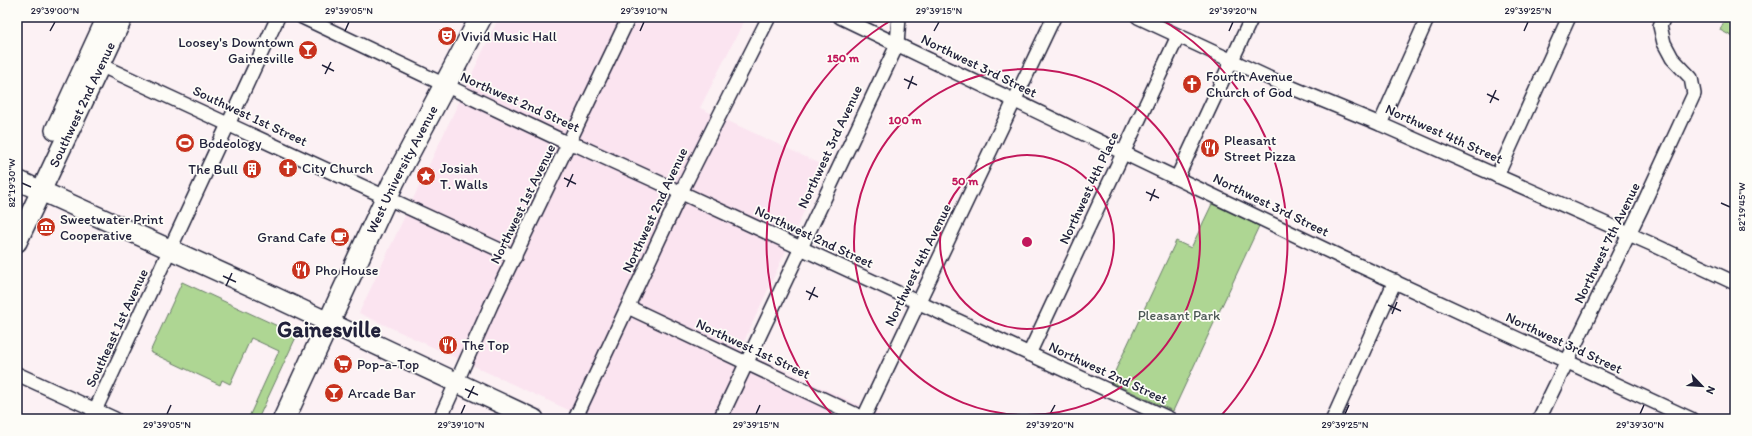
<svg xmlns="http://www.w3.org/2000/svg" width="1752" height="436" viewBox="0 0 1752 436" font-family="Itim,sans-serif">
<style>
.built{fill:#fbe4f0}
.green{fill:#aed693;stroke:#687c67}
.lines{fill:none;stroke-linecap:round;stroke-linejoin:round}
.street-casing{stroke:#22223b;stroke-width:16}
.secondary-casing{stroke:#22223b;stroke-width:22}
.primary-casing{stroke:#22223b;stroke-width:24}
.street{stroke:#fdfcf7;stroke-width:13}
.secondary{stroke:#fdfcf7;stroke-width:19}
.primary{stroke:#fdfcf7;stroke-width:21}
.ticks{fill:none;stroke:#22223b;stroke-width:1.5}
.ring{fill:none;stroke:#c2185b;stroke-width:2}
.labels{text-anchor:middle;dominant-baseline:central;stroke-width:3.5;stroke-linejoin:round;paint-order:stroke}
.poi-label{font-size:14px;fill:#22223b;stroke:#fdfcf7;text-anchor:start}
.street-label{font-size:14px;fill:#22223b;stroke:#fdfcf7}
.park-label{font-size:14px;fill:#4c5855;stroke:#fdfcf7}
.town-label{font-size:22px;font-weight:bold;fill:#22223b;stroke:#fdfcf7}
.centre{fill:#c2185b;stroke:#fdfcf7;stroke-width:2}
.ring-label{font-size:12px;text-anchor:middle;font-weight:bold;fill:#c2185b;stroke:#fdfcf7;stroke-width:3.5;stroke-linejoin:round;paint-order:stroke}
.neatline{fill:none;stroke:#22223b;stroke-width:1.5}
.ticks-label{font-size:10px;text-anchor:middle;fill:#22223b}
</style>
<rect width="100%" height="100%" fill="#fcf1f4"/>
<filter id="ink" filterUnits="userSpaceOnUse"><feTurbulence type="fractalNoise" baseFrequency=".025" numOctaves="2"/><feDisplacementMap in="SourceGraphic" scale="8" xChannelSelector="R" yChannelSelector="G"/><feConvolveMatrix kernelMatrix="1 2 1 2 8 2 1 2 1" color-interpolation-filters="sRGB"/></filter>
<g filter="url(#ink)">
<!-- built -->
<path class="built" d="M499,17H746L700,108L825,166L740,350L889,419H588L359,313Z"/>
<!-- green -->
<g class="green">
<path d="M1726,17H1735V38L1720,30Z"/>
<path d="M1212,204L1259,226L1173,411L1110,382L1176,241L1191,248Z"/>
<path d="M182,282L297,335L258,419H248L279,351L251,338L230,384L222,380L220,385L150,352Z"/>
</g>
<g class="lines">
<!-- street casing -->
<g class="street-casing">
<g id="street">
<path d="M302,17L569,144L579,146L656,181L1170,419"/>
<path d="M840,17L1343,258L1691,419"/>
<path d="M1138,17L1271,79L1380,124L1656,246L1735,283"/>
<path d="M100,65L515,257"/>
<path d="M1380,124L1428,17"/>
<path d="M1497,176L1569,17"/>
<path d="M1177,178L1252,17"/>
<path d="M628,307L865,419"/>
<path d="M1029,354L1178,36"/>
<path d="M17,374L115,419"/>
<path d="M91,419L278,17"/>
<path d="M440,419L491,305L629,17"/>
<path d="M575,419L684,186L769,17"/>
<path d="M720,419L897,45L899,17"/>
<path d="M863,419L1054,17"/>
<path d="M1333,419L1395,281"/>
<path d="M1539,419L1641,209L1694,94L1691,78L1672,58L1664,43L1660,26L1664,17"/>
</g>
</g>
<!-- secondary casing -->
<g class="secondary-casing">
<g id="secondary">
<path d="M55,130L107,17"/>
<path d="M17,180L264,292L534,419"/>
<path id="s1" d="M17,242L123,17"/>
</g>
</g>
<!-- primary casing -->
<g class="primary-casing">
<g id="primary">
<path id="s2" d="M284,419L394,181L481,17"/>
</g>
</g>
<!-- street -->
<use href="#street" class="street"/>
<!-- secondary -->
<use href="#secondary" class="secondary"/>
<!-- primary -->
<use href="#primary" class="primary"/>
</g>
</g>
<!-- ticks -->
<path class="ticks" d="M50,31L55,22M345,31L349,22M640,31L644,22M934,31L939,22M1229,31L1233,22M1524,31L1528,22M322,65L334,71M325,74L331,62M904,79L917,85M908,89L913,76M1487,94L1499,100M1490,103L1496,90M564,178L576,184M22,183L31,187M567,187L573,174M1146,192L1159,198M1150,201L1155,189M1721,203L1730,207M223,276L236,282M226,286L232,273M806,291L818,297M809,300L815,287M1388,305L1401,311M1392,314L1397,302M465,389L478,395M468,398L474,386M167,414L171,405M461,414L465,405M756,414L760,405M1050,414L1055,405M1345,414L1349,405M1640,414L1644,405"/>
<!-- distance rings -->
<g class="ring">
<circle cx="1027" cy="242" r="87"/>
<circle cx="1027" cy="242" r="173"/>
<path d="M835 418A260 260 0 0 1 895 18M1159 18A260 260 0 0 1 1219 418"/>
</g>
<!-- icons -->
<defs>
<g id="theatre-disc" transform="scale(1)"><circle r="9.5" fill="#c8321e" stroke="#fdfcf7"/><path d="M-5-5.5Q0-4 5-5.5V0Q5 5 0 6Q-5 5-5 0ZM-3.3-2.5H-1v1.5H-3.3ZM1-2.5H3.3v1.5H1ZM-2.8 1Q0 5.5 2.8 1Z" fill="#fff"/></g>
<g id="bar-disc" transform="scale(1)"><circle r="9.5" fill="#c8321e" stroke="#fdfcf7"/><path d="M-6-5H6L.8 .8V4.5H3.5V6h-7V4.5H-.8V.8Z" fill="#fff"/></g>
<g id="church-disc" transform="scale(1)"><circle r="9.5" fill="#c8321e" stroke="#fdfcf7"/><path d="M-1.2-6h2.4v3.5h3.3v2.4h-3.3V6h-2.4V-.1h-3.3v-2.4h3.3Z" fill="#fff"/></g>
<g id="stadium-disc" transform="scale(1)"><circle r="9.5" fill="#c8321e" stroke="#fdfcf7"/><path d="M0-5a6.5 5 0 1 0 0 10a6.5 5 0 1 0 0-10ZM-3.5-1.8h7v3.6h-7Z" fill="#fff"/></g>
<g id="restaurant-disc" transform="scale(1)"><circle r="9.5" fill="#c8321e" stroke="#fdfcf7"/><path d="M-5-6h1v4h1v-4h1v4h1v-4h1v5L-1.5 .5V6h-2V.5L-5-1ZM5-6V6H3V1.5H1.5Q1.5-4 5-6Z" fill="#fff"/></g>
<g id="building-disc" transform="scale(1)"><circle r="9.5" fill="#c8321e" stroke="#fdfcf7"/><path d="M-4-6H4V6H1V3H-1V6H-4ZM-2.5-4.3h1.7v1.8h-1.7ZM.8-4.3h1.7v1.8H.8ZM-2.5-1h1.7V.8h-1.7ZM.8-1h1.7V.8H.8Z" fill="#fff"/></g>
<g id="sight-disc" transform="scale(1)"><circle r="9.5" fill="#c8321e" stroke="#fdfcf7"/><path d="M0-6L1.8-2.2L6-1.7L2.9 1.2L3.7 5.4L0 3.3L-3.7 5.4L-2.9 1.2L-6-1.7L-1.8-2.2Z" fill="#fff"/></g>
<g id="museum-disc" transform="scale(1)"><circle r="9.5" fill="#c8321e" stroke="#fdfcf7"/><path d="M0-6L6-3V-2H-6V-3ZM-5-1h2V3h-2ZM-1-1h2V3h-2ZM3-1h2V3H3ZM-6 4H6V6H-6Z" fill="#fff"/></g>
<g id="cafe-disc" transform="scale(1)"><circle r="9.5" fill="#c8321e" stroke="#fdfcf7"/><path d="M-5.5-4.5H6V0H3Q3 3.5 0 3.5H-2.5Q-5.5 3.5-5.5 0ZM3-3.2v2h1.7v-2ZM-6 4.5H4V6H-6Z" fill="#fff"/></g>
<g id="supermarket-disc" transform="scale(1)"><circle r="9.5" fill="#c8321e" stroke="#fdfcf7"/><path d="M-6-5.5h2.5l.6 2H6L4.5 2H-2.5L-4.4-4H-6ZM-1.5 3.2a1.3 1.3 0 1 0 .1 0ZM3 3.2a1.3 1.3 0 1 0 .1 0Z" fill="#fff"/></g>
</defs>
<g fill-rule="evenodd">
<use href="#theatre-disc" x="447" y="36"/>
<use href="#bar-disc" x="308" y="50"/>
<use href="#church-disc" x="1192" y="84"/>
<use href="#stadium-disc" x="185" y="143"/>
<use href="#restaurant-disc" x="1210" y="148"/>
<use href="#church-disc" x="288" y="168"/>
<use href="#building-disc" x="252" y="169"/>
<use href="#sight-disc" x="426" y="176"/>
<use href="#museum-disc" x="46" y="227"/>
<use href="#cafe-disc" x="340" y="237"/>
<use href="#restaurant-disc" x="301" y="270"/>
<use href="#restaurant-disc" x="448" y="345"/>
<use href="#supermarket-disc" x="343" y="364"/>
<use href="#bar-disc" x="334" y="393"/>
</g>
<g class="labels">
<!-- poi labels -->
<g class="poi-label">
<text x="461" y="36">Vivid Music Hall</text>
<text x="294" y="42" text-anchor="end">Loosey's Downtown<tspan x="294" dy="16">Gainesville</tspan></text>
<text x="1206" y="76">Fourth Avenue<tspan x="1206" dy="16">Church of God</tspan></text>
<text x="1224" y="140">Pleasant<tspan x="1224" dy="16">Street Pizza</tspan></text>
<text x="199" y="143">Bodeology</text>
<text x="302" y="168">City Church</text>
<text x="440" y="168">Josiah<tspan x="440" dy="16">T. Walls</tspan></text>
<text x="238" y="169" text-anchor="end">The Bull</text>
<text x="60" y="219">Sweetwater Print<tspan x="60" dy="16">Cooperative</tspan></text>
<text x="326" y="237" text-anchor="end">Grand Cafe</text>
<text x="315" y="270">Pho House</text>
<text x="462" y="345">The Top</text>
<text x="357" y="364">Pop-a-Top</text>
<text x="348" y="393">Arcade Bar</text>
</g>
<!-- street labels -->
<g class="street-label">
<text transform="translate(979 66) rotate(26)">Northwest 3rd Street</text>
<text transform="translate(520 102) rotate(24)">Northwest 2nd Street</text>
<text stroke="none"><textPath href="#s1" startOffset="152">Southwest 2nd Avenue</textPath></text>
<text transform="translate(250 116) rotate(25)">Southwest 1st Street</text>
<text transform="translate(1444 134) rotate(24)">Northwest 4th Street</text>
<text transform="translate(830 147) rotate(-65)">Northwest 3rd Avenue</text>
<text stroke="none"><textPath href="#s2" startOffset="276">West University Avenue</textPath></text>
<text transform="translate(1089 188) rotate(-65)">Northwest 4th Place</text>
<text transform="translate(523 204) rotate(-64)">Northwest 1st Avenue</text>
<text transform="translate(1271 205) rotate(26)">Northwest 3rd Street</text>
<text transform="translate(655 210) rotate(-65)">Northwest 2nd Avenue</text>
<text transform="translate(814 237) rotate(25)">Northwest 2nd Street</text>
<text transform="translate(1607 243) rotate(-64)">Northwest 7th Avenue</text>
<text transform="translate(918 265) rotate(-64)">Northwest 4th Avenue</text>
<text transform="translate(117 328) rotate(-65)">Southeast 1st Avenue</text>
<text transform="translate(1564 343) rotate(25)">Northwest 3rd Street</text>
<text transform="translate(753 349) rotate(25)">Northwest 1st Street</text>
<text transform="translate(1108 373) rotate(25)">Northwest 2nd Street</text>
</g>
<!-- park labels -->
<g class="park-label">
<text x="1179" y="315">Pleasant Park</text>
</g>
<!-- town labels -->
<g class="town-label">
<text x="329" y="329">Gainesville</text>
</g>
</g>
<circle cx="1027" cy="242" r="6" class="centre"/>
<g class="ring-label">
<text x="843" y="62">150 m</text>
<text x="905" y="124">100 m</text>
<text x="965" y="185">50 m</text>
</g>
<!-- margin -->
<rect width="1752" height="436" fill="none" stroke="#fdfcf7" stroke-width="44"/>
<!-- north arrow -->
<g transform="translate(1702 386) rotate(115)" stroke="#fdfcf7" stroke-width="3" paint-order="stroke">
<path d="M0-3L7 15L0 10L-7 15Z" fill="#22223b"/>
<text y="-6" font-size="11" font-weight="bold" text-anchor="middle" fill="#22223b">N</text>
</g>
<rect x="22" y="22" width="1708" height="392" class="neatline"/>
<g class="ticks-label">
<text x="55" y="14">29°39'00"N</text>
<text x="349" y="14">29°39'05"N</text>
<text x="644" y="14">29°39'10"N</text>
<text x="939" y="14">29°39'15"N</text>
<text x="1233" y="14">29°39'20"N</text>
<text x="1528" y="14">29°39'25"N</text>
<text transform="translate(11 183) rotate(-90)" y="4">82°19'30"W</text>
<text transform="translate(1741 207) rotate(-90)" y="4">82°19'45"W</text>
<text x="167" y="428">29°39'05"N</text>
<text x="461" y="428">29°39'10"N</text>
<text x="756" y="428">29°39'15"N</text>
<text x="1050" y="428">29°39'20"N</text>
<text x="1345" y="428">29°39'25"N</text>
<text x="1640" y="428">29°39'30"N</text>
</g>
</svg>
